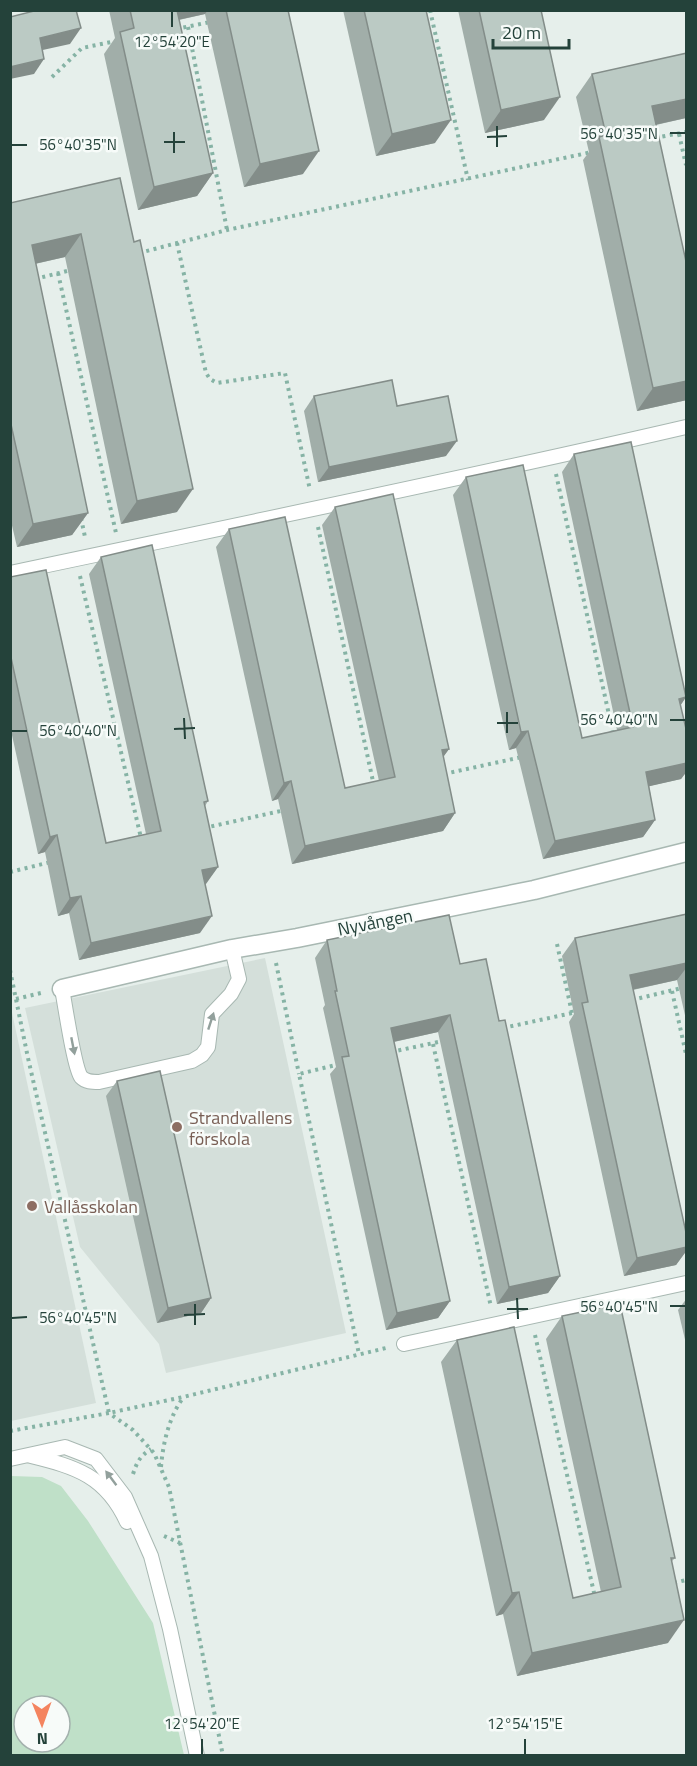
<svg xmlns="http://www.w3.org/2000/svg" width="697" height="1766" viewBox="0 0 697 1766" font-family="'Titillium Web',sans-serif">
<style>
.built{fill:#d4dfda}
.green{fill:#bfe0c8;fill-rule:evenodd}
.lines{fill:none;stroke-linecap:round;stroke-linejoin:round}
.lane-casing{stroke:#a8b8b2;stroke-width:16}
.street-casing{stroke:#a8b8b2;stroke-width:21}
.path{stroke:#86b3a5;stroke-width:4;stroke-dasharray:3 4.5;stroke-linecap:butt}
.lane{stroke:#fff;stroke-width:14}
.street{stroke:#fff;stroke-width:18}
.wall{fill:#a1aea9}
.shaded-wall{fill:#838d89}
.building{fill:#bbcac4;stroke:#838d89;stroke-width:1.5}
.oneway{fill:#92a09c}
.ticks{fill:none;stroke:#24423a;stroke-width:2}
.education-dot{fill:#8d6e63;stroke:#f7fbf9;stroke-width:2}
.labels{text-anchor:middle;dominant-baseline:central;stroke-width:5;stroke-linejoin:round;paint-order:stroke}
.street-label{font-size:18px;fill:#24423a;stroke:#f7fbf9}
.education-label{font-size:18px;fill:#785e54;stroke:#f7fbf9;text-anchor:start}
.ticks-label{font-size:15px;text-anchor:middle;fill:#24423a;stroke:#f7fbf9;stroke-width:5;stroke-linejoin:round;paint-order:stroke}
</style>
<rect width="100%" height="100%" fill="#e6efeb"/>
<!-- built -->
<g class="built">
<path d="M265,958L346,1333L166,1373L159,1344L80,1247L25,1008Z"/>
<path d="M11,1008L96,1403L11,1421H10Z"/>
</g>
<!-- green -->
<path class="green" d="M11,1476L42,1477L61,1486L88,1521L153,1623L184,1755H11ZM24,1706H60V1742H24Z"/>
<g class="lines">
<!-- lane casing -->
<g class="lane-casing">
<g id="lane">
<path d="M10,573C236,525 462,479 686,427"/>
<path d="M62,989C65,1004 74,1067 81,1077C86,1082 92,1082 99,1082L192,1061L202,1055L208,1047L212,1014L231,994L239,979L232,949"/>
<path d="M404,1344L686,1283"/>
<path d="M31,1456C76,1467 106,1476 127,1522"/>
<path d="M10,1459L65,1447L96,1459L125,1497L151,1556L170,1629L197,1756"/>
</g>
</g>
<!-- street casing -->
<g class="street-casing">
<path id="street" d="M62,989L232,949L297,938L534,890L686,852"/>
</g>
<!-- path -->
<g class="path">
<path d="M430,10L468,180"/>
<path d="M188,27L227,230"/>
<path d="M176,29L210,22"/>
<path d="M52,77L82,48L116,41"/>
<path d="M679,134L686,165"/>
<path d="M655,138L686,132"/>
<path d="M177,243L206,373L210,379L217,383L285,373L310,490"/>
<path d="M139,253L227,230L592,152"/>
<path d="M58,273L116,533"/>
<path d="M35,279L71,270"/>
<path d="M556,474L613,733"/>
<path d="M81,518L85,537"/>
<path d="M318,527L374,786"/>
<path d="M80,576L141,838"/>
<path d="M444,774L522,757"/>
<path d="M204,828L285,810"/>
<path d="M10,872L51,862"/>
<path d="M557,944L572,1013"/>
<path d="M276,963L299,1074"/>
<path d="M10,970L28,1058L109,1413L183,1397L386,1348"/>
<path d="M672,991L686,1054"/>
<path d="M16,999L41,993"/>
<path d="M632,1000L686,987"/>
<path d="M503,1028L577,1012"/>
<path d="M433,1044L491,1307"/>
<path d="M391,1052L443,1041"/>
<path d="M340,1064L299,1074L359,1354"/>
<path d="M535,1335L595,1597"/>
<path d="M10,1431L109,1413L133,1430L154,1453L169,1487L223,1756"/>
<path d="M161,1467C163,1443 169,1417 183,1398"/>
<path d="M133,1474C137,1462 140,1456 151,1449"/>
<path d="M164,1536L180,1543"/>
<path d="M674,1583L686,1580"/>
</g>
<!-- lane -->
<use href="#lane" class="lane"/>
<!-- street -->
<use href="#street" class="street"/>
</g>
<!-- wall -->
<g class="wall">
<path d="M109,10H288L303,174L244,187L205,14L179,20L213,173L197,196L138,210L104,54L115,38Z"/>
<path d="M343,10H426L435,143L376,156Z"/>
<path d="M458,10H541L544,120L485,133Z"/>
<path d="M687,53V121L686,118L656,125L687,266V400L637,411L583,160L589,152L576,97L592,74Z"/>
<path d="M120,178L177,512L121,524L65,257L35,264L88,513L72,535L17,547L10,517V203Z"/>
<path d="M314,396L397,406L446,456L318,482L304,411Z"/>
<path d="M574,454L686,697L680,706L687,733V771L681,779L649,786L655,820L643,837L543,859L516,748L509,750L453,495L466,477L582,738L617,730L562,472Z"/>
<path d="M335,507L449,749L443,757L455,813L443,831L292,864L278,799L272,801L216,547L229,529L345,788L379,781L322,525Z"/>
<path d="M101,557L208,801L205,806L218,867L205,884L200,933L79,960L69,913L58,916L45,852L38,854L10,726V577L106,843L146,834L89,574Z"/>
<path d="M687,914V1024L677,980L633,990L687,1237V1250L676,1265L624,1276L569,1022L574,1014L562,956L575,938Z"/>
<path d="M327,940L460,964L499,1021L560,1276L548,1293L497,1304L438,1032L394,1042L450,1301L438,1318L386,1330L330,1074L336,1067L323,1008L325,1005L315,958Z"/>
<path d="M117,1081L211,1298L201,1313L157,1323L106,1096Z"/>
<path d="M687,1298V1348L678,1310Z"/>
<path d="M562,1316L675,1558L671,1562L668,1643L517,1676L503,1614L496,1616L441,1362L457,1340L573,1598L601,1592L546,1339Z"/>
</g>
<!-- shaded-wall -->
<g class="shaded-wall">
<path d="M168,10H208L205,14L159,24Z"/>
<path d="M81,28L70,44L29,53L40,38Z"/>
<path d="M44,59L34,74L10,79V67Z"/>
<path d="M560,97L544,120L485,133L501,110Z"/>
<path d="M687,99L686,118L636,129L652,106Z"/>
<path d="M451,120L435,143L376,156L392,134Z"/>
<path d="M319,151L303,174L244,187L260,164Z"/>
<path d="M213,173L197,196L138,210L154,187Z"/>
<path d="M81,234L65,257L16,268L32,245Z"/>
<path d="M687,381V400L637,411L653,388Z"/>
<path d="M457,441L446,456L318,482L329,467Z"/>
<path d="M193,489L177,512L121,524L137,501Z"/>
<path d="M88,513L72,535L17,547L33,524Z"/>
<path d="M686,697L674,715L679,699Z"/>
<path d="M528,731L516,748L509,750L521,732Z"/>
<path d="M449,749L436,767L442,750Z"/>
<path d="M687,763V771L681,779L633,790L646,772Z"/>
<path d="M291,781L278,799L272,801L284,783Z"/>
<path d="M455,813L443,831L292,864L305,846Z"/>
<path d="M655,820L643,837L543,859L555,841Z"/>
<path d="M57,835L45,852L38,854L50,837Z"/>
<path d="M218,867L206,884L190,887L202,870Z"/>
<path d="M81,896L69,913L58,916L70,898Z"/>
<path d="M212,916L200,933L79,960L91,943Z"/>
<path d="M687,963V967L677,980L617,993L630,975Z"/>
<path d="M450,1015L438,1032L379,1045L391,1028Z"/>
<path d="M687,1247V1250L676,1265L624,1276L637,1258Z"/>
<path d="M560,1276L548,1293L497,1304L509,1287Z"/>
<path d="M211,1298L201,1313L157,1323L168,1308Z"/>
<path d="M450,1301L438,1318L386,1330L397,1313Z"/>
<path d="M519,1592L503,1614L496,1616L512,1593Z"/>
<path d="M684,1620L668,1643L517,1676L532,1653Z"/>
</g>
<!-- building -->
<g class="building">
<path d="M38,10H76L81,28L40,38L44,59L10,67V17Z"/>
<path d="M130,10H177L213,173L154,187L120,32L134,28Z"/>
<path d="M226,10H288L319,151L260,164Z"/>
<path d="M364,10H426L451,120L392,134Z"/>
<path d="M479,10H541L560,97L501,110Z"/>
<path d="M687,53V99L652,106L687,266V381L653,388L599,137L606,135L592,74Z"/>
<path d="M120,178L134,242L140,240L193,489L137,501L81,234L32,245L88,513L33,524L10,420V203Z"/>
<path d="M392,380L397,406L448,396L457,441L329,467L314,396Z"/>
<path d="M631,442L686,697L679,699L687,733V763L646,772L655,820L555,841L528,731L521,732L466,477L523,465L582,738L633,727L574,454Z"/>
<path d="M393,494L449,749L442,750L455,813L305,846L291,781L284,783L229,529L285,517L345,788L395,777L335,507Z"/>
<path d="M152,545L208,801L204,802L218,867L202,870L212,916L91,943L81,896L70,898L57,835L50,837L10,653V577L46,570L106,843L161,831L101,557Z"/>
<path d="M687,914V963L630,975L687,1237V1247L637,1258L582,1003L588,1002L575,938Z"/>
<path d="M449,915L460,964L486,959L499,1021L505,1020L560,1276L509,1287L450,1015L391,1028L450,1301L397,1313L342,1057L349,1056L335,991H337L327,940Z"/>
<path d="M160,1071L211,1298L168,1308L117,1081Z"/>
<path d="M620,1304L675,1558H671L684,1620L532,1653L519,1592L512,1593L457,1340L514,1327L573,1598L621,1587L562,1316Z"/>
</g>
<!-- one-way arrows -->
<defs><path id="oneway-solid" d="M-6-.8H1V-3.2L6.5 0L1 3.2V.8H-6Z" transform="scale(1.5)"/></defs>
<g class="oneway">
<use href="#oneway-solid" transform="translate(211 1021) rotate(-72)"/>
<use href="#oneway-solid" transform="translate(73 1046) rotate(79)"/>
<use href="#oneway-solid" transform="translate(111 1478) rotate(-127)"/>
</g>
<!-- ticks -->
<path class="ticks" d="M172,12V27M497,126V147M174,132V153M670,133H685M487,137L507,136M164,142H185M12,145H27M507,712V733M184,718L185,739M670,720H685M497,723H518M174,729L195,728M12,731H27M517,1298L518,1319M195,1304V1325M670,1306H685M507,1309H528M184,1315L205,1314M12,1318L27,1317M202,1739V1754M525,1739V1754"/>
<!-- markers -->
<g class="education-dot">
<circle cx="177" cy="1127" r="6"/>
<circle cx="32" cy="1206" r="6"/>
</g>
<g class="labels">
<!-- street labels -->
<g class="street-label">
<text transform="translate(375 922) rotate(-11)">Nyvången</text>
</g>
<!-- education labels -->
<g class="education-label">
<text x="189" y="1117">Strandvallens<tspan x="189" dy="21">förskola</tspan></text>
<text x="44" y="1206">Vallåsskolan</text>
</g>
</g>
<g class="ticks-label">
<text x="172" y="47">12°54'20"E</text>
<text x="619" y="139">56°40'35"N</text>
<text x="78" y="150">56°40'35"N</text>
<text x="619" y="725">56°40'40"N</text>
<text x="78" y="736">56°40'40"N</text>
<text x="619" y="1312">56°40'45"N</text>
<text x="78" y="1323">56°40'45"N</text>
<text x="202" y="1729">12°54'20"E</text>
<text x="525" y="1729">12°54'15"E</text>
</g>
<!-- border -->
<rect width="697" height="1766" fill="none" stroke="#24423a" stroke-width="24"/>
<!-- north arrow -->
<g transform="translate(42 1724) rotate(179)"><circle r="28" fill="#f7fbf9" stroke="#a3b1ad" stroke-width="1.5"/>
<path d="M0-4.5L10 22L0 15L-10 22Z" fill="#f4845f"/>
<text y="-9" font-size="16" font-weight="bold" text-anchor="middle" fill="#24423a">N</text>
</g>
<!-- scale -->
<path d="M493 39v9h76v-9" fill="none" stroke="#24423a" stroke-width="3"/>
<text x="502" y="39" font-size="18" fill="#24423a" stroke="#f7fbf9" stroke-width="4.5" paint-order="stroke">20 m</text>
</svg>
